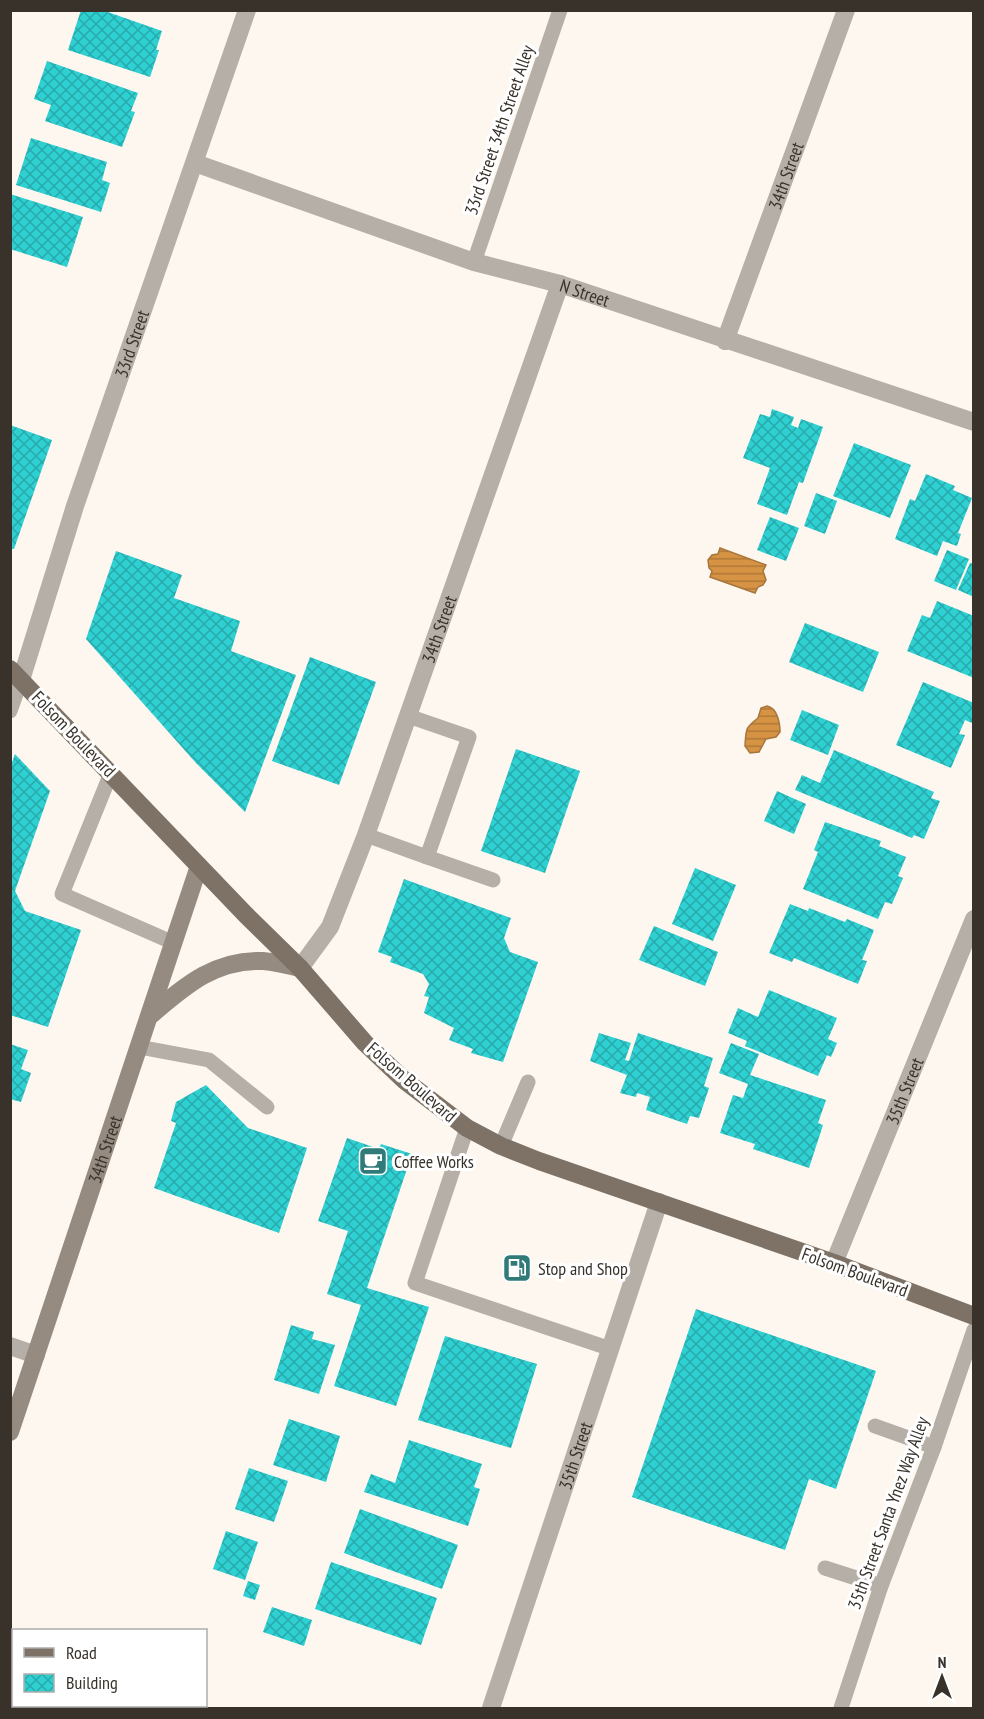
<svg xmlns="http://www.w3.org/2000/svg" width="984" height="1719" viewBox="0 0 984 1719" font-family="'PT Sans Narrow',sans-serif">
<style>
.water{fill:url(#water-rules);stroke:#a7763c;stroke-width:1.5}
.building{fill:url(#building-cross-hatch)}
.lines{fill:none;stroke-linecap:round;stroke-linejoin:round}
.lane{stroke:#b6afa8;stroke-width:15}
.street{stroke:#b6afa8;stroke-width:18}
.secondary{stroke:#958b81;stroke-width:18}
.primary{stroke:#7e7266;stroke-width:18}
.labels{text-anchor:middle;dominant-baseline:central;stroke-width:6;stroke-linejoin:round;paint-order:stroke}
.street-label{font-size:18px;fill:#38322b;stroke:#fff}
.poi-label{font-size:18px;fill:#38322b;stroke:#fff;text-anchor:start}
</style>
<defs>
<pattern id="water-rules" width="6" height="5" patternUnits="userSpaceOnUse" patternTransform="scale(1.5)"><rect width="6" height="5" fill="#d69343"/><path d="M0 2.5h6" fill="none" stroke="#af7938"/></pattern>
<pattern id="building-cross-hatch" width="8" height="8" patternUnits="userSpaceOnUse" patternTransform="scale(1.5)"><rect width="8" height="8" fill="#2ed0d2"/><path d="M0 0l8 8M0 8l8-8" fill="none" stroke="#28a9ab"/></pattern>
</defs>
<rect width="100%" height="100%" fill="#fdf7f0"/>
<!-- water -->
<g class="water">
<path d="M720,548L766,565L763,571L766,580L763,585L758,587L755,593L710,577L712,571L709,568L708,560L712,555L718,554Z"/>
<path d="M767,706C777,708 780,722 780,732L776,737L766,739L759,752L750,753L745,746C746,729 745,728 758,718L761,708Z"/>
</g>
<!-- building -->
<g class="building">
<path d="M81,10H102L162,31L156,50H159L150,77L68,50Z"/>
<path d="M47,61L138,93L131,111L135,112L122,147L45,121L51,105L34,99Z"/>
<path d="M31,138L107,162L102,180L110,183L101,212L16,185Z"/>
<path d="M10,194L83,217L67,267L10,249Z"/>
<path d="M772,409L794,417L791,425L798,428L801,419L823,427L803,483L799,482L787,515L757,504L770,468L743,458L760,414L770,417Z"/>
<path d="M10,425L52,440L14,549H10Z"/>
<path d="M854,443L911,465L890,518L833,496Z"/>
<path d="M926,474L955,486L953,490L972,498L958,533L961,534L957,546L943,541L937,556L895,539L910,499L915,501Z"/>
<path d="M816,493L837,501L825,534L804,526Z"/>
<path d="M770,517L799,528L786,561L757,550Z"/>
<path d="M947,550L969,559L956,590L934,581Z"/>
<path d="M116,551L182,575L174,598L240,621L231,651L296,675L245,812L196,763L86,639Z"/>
<path d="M970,563L974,564V597L958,590Z"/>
<path d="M937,601L974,616V678L907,651L922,615L930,618Z"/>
<path d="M805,623L879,652L863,692L789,662Z"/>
<path d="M310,657L376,682L339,785L272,761Z"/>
<path d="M923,682L974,703V718L972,723L965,720L959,734L965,735L951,768L896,745Z"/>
<path d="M802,710L839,725L828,755L790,740Z"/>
<path d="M516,749L580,771L545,873L481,851Z"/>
<path d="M834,750L934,792L931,798L940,801L924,839L914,835L912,838L795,790L802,775L820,783Z"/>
<path d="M15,754L50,791L15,891L25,911L81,930L48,1027L10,1015V768Z"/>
<path d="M777,791L806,804L794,834L764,821Z"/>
<path d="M825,822L881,841L879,846L906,857L898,876L903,878L892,904L885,902L878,919L803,889L818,852L814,850Z"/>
<path d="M695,868L736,885L713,941L672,924Z"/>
<path d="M404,879L511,918L504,938L510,952L538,962L503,1062L471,1053L473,1049L449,1040L454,1028L424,1013L429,997L424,996L429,984L423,974L390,962L392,957L378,952Z"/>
<path d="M790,904L808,911L809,908L845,922L847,919L874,930L862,960L867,961L858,984L794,958L792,962L769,953Z"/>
<path d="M654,926L718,952L705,986L639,960Z"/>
<path d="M769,990L837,1018L828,1039L837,1043L831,1057L827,1055L818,1076L745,1046L747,1041L728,1033L738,1008L758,1017Z"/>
<path d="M599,1033L631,1043L625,1060L629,1061L638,1033L713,1058L704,1086L709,1088L699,1118L690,1116L687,1124L646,1110L650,1097L637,1093L636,1097L620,1093L627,1075L590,1061Z"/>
<path d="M731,1043L759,1054L750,1075L826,1100L818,1123L823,1125L809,1168L753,1149L755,1144L720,1133L733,1095L743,1098L748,1084L719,1073Z"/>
<path d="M10,1044L28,1050L21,1069L31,1073L21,1102L10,1099Z"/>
<path d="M206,1085L248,1128L307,1148L279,1233L154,1188L176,1123L171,1121L176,1102Z"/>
<path d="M347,1138L379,1149L381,1144L412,1154L367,1288L429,1307L396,1406L334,1386L361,1305L327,1294L348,1231L318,1221Z"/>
<path d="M696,1309L876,1371L836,1489L809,1479L785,1550L632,1497Z"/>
<path d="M291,1325L314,1332L312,1339L335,1345L319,1394L274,1380Z"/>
<path d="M445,1336L537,1364L511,1448L418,1420Z"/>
<path d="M289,1419L340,1436L326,1482L273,1465Z"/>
<path d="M409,1440L482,1464L474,1487L480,1489L468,1526L364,1492L371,1474L395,1483Z"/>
<path d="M249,1468L288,1481L274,1522L235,1509Z"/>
<path d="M360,1509L458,1545L442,1589L344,1553Z"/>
<path d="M226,1531L258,1542L245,1580L213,1569Z"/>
<path d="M331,1562L437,1598L421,1645L315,1609Z"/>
<path d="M248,1581L260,1585L255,1600L243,1596Z"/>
<path d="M272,1607L312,1620L304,1646L263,1632Z"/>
</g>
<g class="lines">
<!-- lane -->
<g class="lane">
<path d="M474,262L560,10"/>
<path d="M10,711L21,680"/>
<path d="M408,716L469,737L427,857L493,880"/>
<path d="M111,773L62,894L174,943"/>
<path d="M366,835L427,857"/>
<path d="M139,1047L209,1060L267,1107"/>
<path d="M467,1128L415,1283L611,1349"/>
<path d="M501,1146L528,1082"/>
<path d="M875,1426L934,1447"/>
<path d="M825,1568L881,1586"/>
<path d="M841,1708L881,1586L934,1447L974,1330"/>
</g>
<!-- street -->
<g class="street">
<path id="s1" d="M195,163L474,262L560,284L974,422"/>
<path id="s2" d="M725,341L846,10"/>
<path id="s3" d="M21,680L75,506L247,10"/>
<path id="s4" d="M300,968L330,927L366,835L560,284"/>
<path id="s5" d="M834,1263L974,919"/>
<path d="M10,1346L36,1355"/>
<path id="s6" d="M491,1708L659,1202"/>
</g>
<!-- secondary -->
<g class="secondary">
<path d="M151,1015C185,986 215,959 263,961C275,962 288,965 300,968"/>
<path id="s7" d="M10,1432L199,866"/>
</g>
<!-- primary -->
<path class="primary" d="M10,669L246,915L300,968L365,1043L404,1080L467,1128L501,1146L539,1161L834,1263L974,1316"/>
</g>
<!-- icons -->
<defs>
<g id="cafe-square" transform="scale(1.5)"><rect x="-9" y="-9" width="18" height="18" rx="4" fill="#307a7a" stroke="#fff"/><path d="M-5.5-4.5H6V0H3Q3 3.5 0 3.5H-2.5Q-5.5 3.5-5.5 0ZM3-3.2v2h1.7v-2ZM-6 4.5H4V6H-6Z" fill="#fff"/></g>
<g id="fuel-square" transform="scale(1.5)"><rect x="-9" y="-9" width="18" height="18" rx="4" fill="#307a7a" stroke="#fff"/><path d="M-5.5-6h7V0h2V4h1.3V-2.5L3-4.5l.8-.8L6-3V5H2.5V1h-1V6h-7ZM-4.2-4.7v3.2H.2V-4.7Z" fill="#fff"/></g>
</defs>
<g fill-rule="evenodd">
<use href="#cafe-square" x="373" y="1161"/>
<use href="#fuel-square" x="517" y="1268"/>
</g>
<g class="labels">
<!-- street labels -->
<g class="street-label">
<text transform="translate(499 130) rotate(-71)">33rd Street 34th Street Alley</text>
<text stroke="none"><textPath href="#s2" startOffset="176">34th Street</textPath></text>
<text stroke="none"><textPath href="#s1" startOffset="411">N Street</textPath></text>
<text stroke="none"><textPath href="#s3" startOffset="354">33rd Street</textPath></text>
<text stroke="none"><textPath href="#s4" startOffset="368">34th Street</textPath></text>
<text transform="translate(74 734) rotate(46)">Folsom Boulevard</text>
<text transform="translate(412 1082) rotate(41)">Folsom Boulevard</text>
<text stroke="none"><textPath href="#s5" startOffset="186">35th Street</textPath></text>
<text stroke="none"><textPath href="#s7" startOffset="298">34th Street</textPath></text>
<text transform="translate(855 1272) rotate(20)">Folsom Boulevard</text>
<text stroke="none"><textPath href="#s6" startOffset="266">35th Street</textPath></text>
<text transform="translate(888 1513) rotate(-70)">35th Street Santa Ynez Way Alley</text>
</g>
<!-- poi labels -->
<g class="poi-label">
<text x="394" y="1161">Coffee Works</text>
<text x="538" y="1268">Stop and Shop</text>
</g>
</g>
<!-- border -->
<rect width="984" height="1719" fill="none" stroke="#38322b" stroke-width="24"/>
<!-- legend -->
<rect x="12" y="1629" width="195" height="78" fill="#ffffff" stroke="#afadaa" stroke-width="1.5"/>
<rect x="24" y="1648" width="30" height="9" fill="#7e7266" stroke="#afadaa" stroke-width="1.5"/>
<text x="66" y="1659" font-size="18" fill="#38322b">Road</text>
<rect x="24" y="1674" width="30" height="18" fill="url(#building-cross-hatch)" stroke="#afadaa" stroke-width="1.5"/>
<text x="66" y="1689" font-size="18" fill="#38322b">Building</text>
<!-- north arrow -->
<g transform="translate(942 1677)" stroke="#ffffff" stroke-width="4.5" paint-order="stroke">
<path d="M0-4.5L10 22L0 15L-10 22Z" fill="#38322b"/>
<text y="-9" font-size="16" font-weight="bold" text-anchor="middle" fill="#38322b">N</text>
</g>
</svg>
